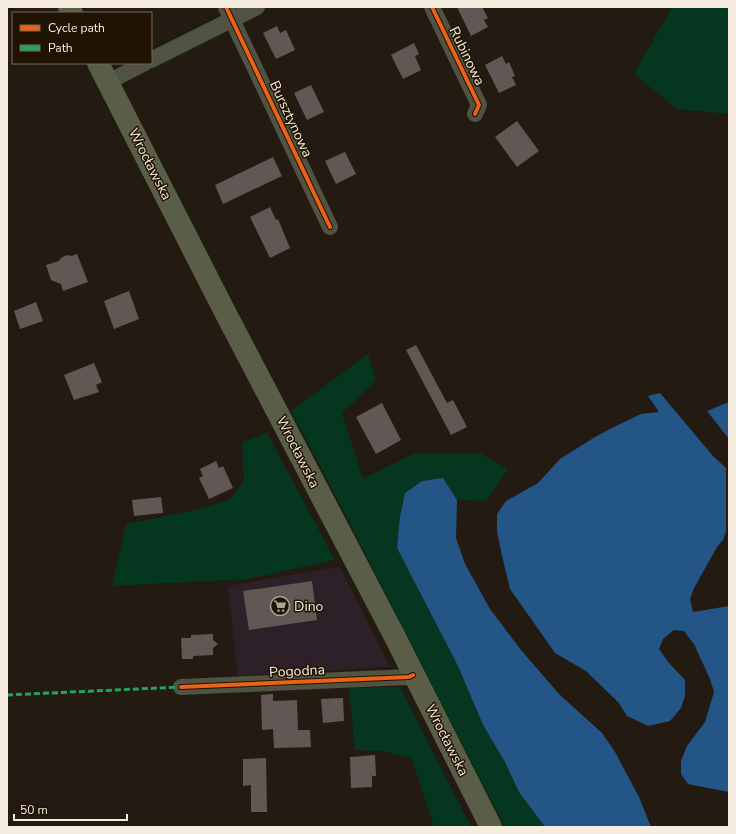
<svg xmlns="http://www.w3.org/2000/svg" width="736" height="834" viewBox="0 0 736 834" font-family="'Nunito Sans',sans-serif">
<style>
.commercial{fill:#2e2028}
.green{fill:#053620}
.water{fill:#235586}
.building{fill:#615855}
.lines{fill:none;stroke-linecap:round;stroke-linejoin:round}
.minor{stroke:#505242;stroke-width:16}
.secondary{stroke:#5a5e49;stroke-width:22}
.quiet{stroke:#20a55d;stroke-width:3;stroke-dasharray:6 3;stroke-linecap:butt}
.cycleway-casing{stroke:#211302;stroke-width:6}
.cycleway{stroke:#ea6118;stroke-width:4}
.labels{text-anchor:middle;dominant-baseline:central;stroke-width:3;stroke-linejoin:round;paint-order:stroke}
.street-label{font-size:14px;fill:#f6ece0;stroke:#211302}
.poi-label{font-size:14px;fill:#f6ece0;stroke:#211302;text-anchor:start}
</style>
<rect width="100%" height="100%" fill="#231b11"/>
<!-- commercial -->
<path class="commercial" d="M340,567L390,667L238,676L228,586Z"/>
<!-- green -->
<g class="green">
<path d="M672,7H729V114L677,109L634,74Z"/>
<path d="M368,354L376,380L342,413L363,479L413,454L480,453L508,469L486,501L457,500L443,478L422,481L405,493L458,666L483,725L505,762L519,792L545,827H505L486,791L339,502L291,411Z"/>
<path d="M267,433L335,560L247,579L112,586L126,524L195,510L229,500L244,481L242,442Z"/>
<path d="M400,687L471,827H434L412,759L383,751L355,750L349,688Z"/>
</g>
<!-- water -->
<g class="water">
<path d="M660,393L713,456L726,468V532L723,540L717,547L694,588L690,599L693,612L729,606V792L688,784L681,774V761L687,746L705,722L714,692L710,679L694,644L684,631L674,630L663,639L659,649L669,663L685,680V696L681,708L670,721L648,726L627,716L619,703L586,671L555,653L510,589L503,560L497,532V514L506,501L538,483L560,459L595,437L618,425L641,414L659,412L648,396Z"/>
<path d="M729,402V439L707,411Z"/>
<path d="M443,478L457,500L456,538L465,564L490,609L521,650L559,694L602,733L615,752L639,797L651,827H545L519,792L505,762L483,725L458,666L397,548L400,517L405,493L422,481Z"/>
</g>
<!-- building -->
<g class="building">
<path d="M457,7H482L488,18L484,20L488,27L471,36Z"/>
<path d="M277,26L280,33L286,30L295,50L276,59L263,33Z"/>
<path d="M414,43L419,54L415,56L421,70L403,79L391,55Z"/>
<path d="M502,56L506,64L509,62L515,76L512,77L516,85L499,93L485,65Z"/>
<path d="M311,85L324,112L307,120L294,93Z"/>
<path d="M517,121L539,151L517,167L495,137Z"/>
<path d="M345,152L356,174L336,184L325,161Z"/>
<path d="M273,157L282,176L223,204L215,185Z"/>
<path d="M270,207L276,220L278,219L290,248L270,258L250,217Z"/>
<path d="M77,254L88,282L63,291L61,284L51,280L46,265L59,261L61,258L67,255L71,256Z"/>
<path d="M129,291L139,319L114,329L104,301Z"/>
<path d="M36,302L43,321L20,329L14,311Z"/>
<path d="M416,345L447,403L453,400L467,427L451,435L406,350Z"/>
<path d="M94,363L102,382L96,385L99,392L74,400L64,375Z"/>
<path d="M382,403L401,440L376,454L356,417Z"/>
<path d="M216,461L219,468L223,466L233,488L209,499L199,478L203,476L200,469Z"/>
<path d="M161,497L163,513L134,516L132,500Z"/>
<path d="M312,581L317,620L249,630L243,591Z"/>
<path d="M213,634V640L218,644L213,648V655L193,656V659H182L181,638H191V635Z"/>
<path d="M273,694V701L297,700L298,730H310L311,747L274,748L273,729L262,730L261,695Z"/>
<path d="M343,698L344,721L323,723L321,699Z"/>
<path d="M375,755L376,776H372V787L351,788L350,757Z"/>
<path d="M266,758L267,812H251V785L243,786V759Z"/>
</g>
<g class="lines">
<!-- minor -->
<g class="minor">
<path d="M226,7L330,227"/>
<path d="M432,7L479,105L475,114"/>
<path d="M151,60L257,7"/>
<path d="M108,82L145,63"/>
<path d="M181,687L409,677L413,675"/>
</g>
<!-- secondary -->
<g class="secondary">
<path d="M69,7L72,13"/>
<path d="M98,63L226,314L396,639L491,827"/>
</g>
<!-- quiet -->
<path class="quiet" d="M7,695L181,687"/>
<!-- cycleway casing -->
<g class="cycleway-casing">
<g id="cycleway">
<path d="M226,7L330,227"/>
<path d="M432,7L479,105L475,114"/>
<path d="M181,687L409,677L413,675"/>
</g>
</g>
<!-- cycleway -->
<use href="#cycleway" class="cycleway"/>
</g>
<!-- icons -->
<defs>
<g id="supermarket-ring" transform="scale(1)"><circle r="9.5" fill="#211302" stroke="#aca398" stroke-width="1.5"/><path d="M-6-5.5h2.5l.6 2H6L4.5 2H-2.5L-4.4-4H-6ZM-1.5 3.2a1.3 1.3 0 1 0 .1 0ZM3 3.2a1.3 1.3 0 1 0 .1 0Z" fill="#aca398"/></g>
</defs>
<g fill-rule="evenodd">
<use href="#supermarket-ring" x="280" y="606"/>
</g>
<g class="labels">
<!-- street labels -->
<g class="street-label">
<text transform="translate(467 56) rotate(64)">Rubinowa</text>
<text transform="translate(291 119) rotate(65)">Bursztynowa</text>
<text transform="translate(150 164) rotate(63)">Wrocławska</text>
<text transform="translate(298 452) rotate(63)">Wrocławska</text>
<text transform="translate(297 671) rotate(-3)">Pogodna</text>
<text transform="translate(447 740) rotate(63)">Wrocławska</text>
</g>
<!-- poi labels -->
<g class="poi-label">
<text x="294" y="606">Dino</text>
</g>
</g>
<!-- border -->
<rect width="736" height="834" fill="none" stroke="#f6ece0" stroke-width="16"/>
<!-- legend -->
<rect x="12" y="12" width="140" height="52" fill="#211302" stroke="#766a5b"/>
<rect x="20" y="25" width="20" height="6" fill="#ea6118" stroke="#766a5b"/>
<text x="48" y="32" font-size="12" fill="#f6ece0">Cycle path</text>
<rect x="20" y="45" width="20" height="6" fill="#20a55d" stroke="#766a5b"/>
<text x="48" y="52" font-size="12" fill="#f6ece0">Path</text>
<!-- scale -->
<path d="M14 814v6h113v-6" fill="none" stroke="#f6ece0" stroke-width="2"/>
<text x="20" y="814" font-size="12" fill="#f6ece0" stroke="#211302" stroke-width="3" paint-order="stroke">50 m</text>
</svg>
